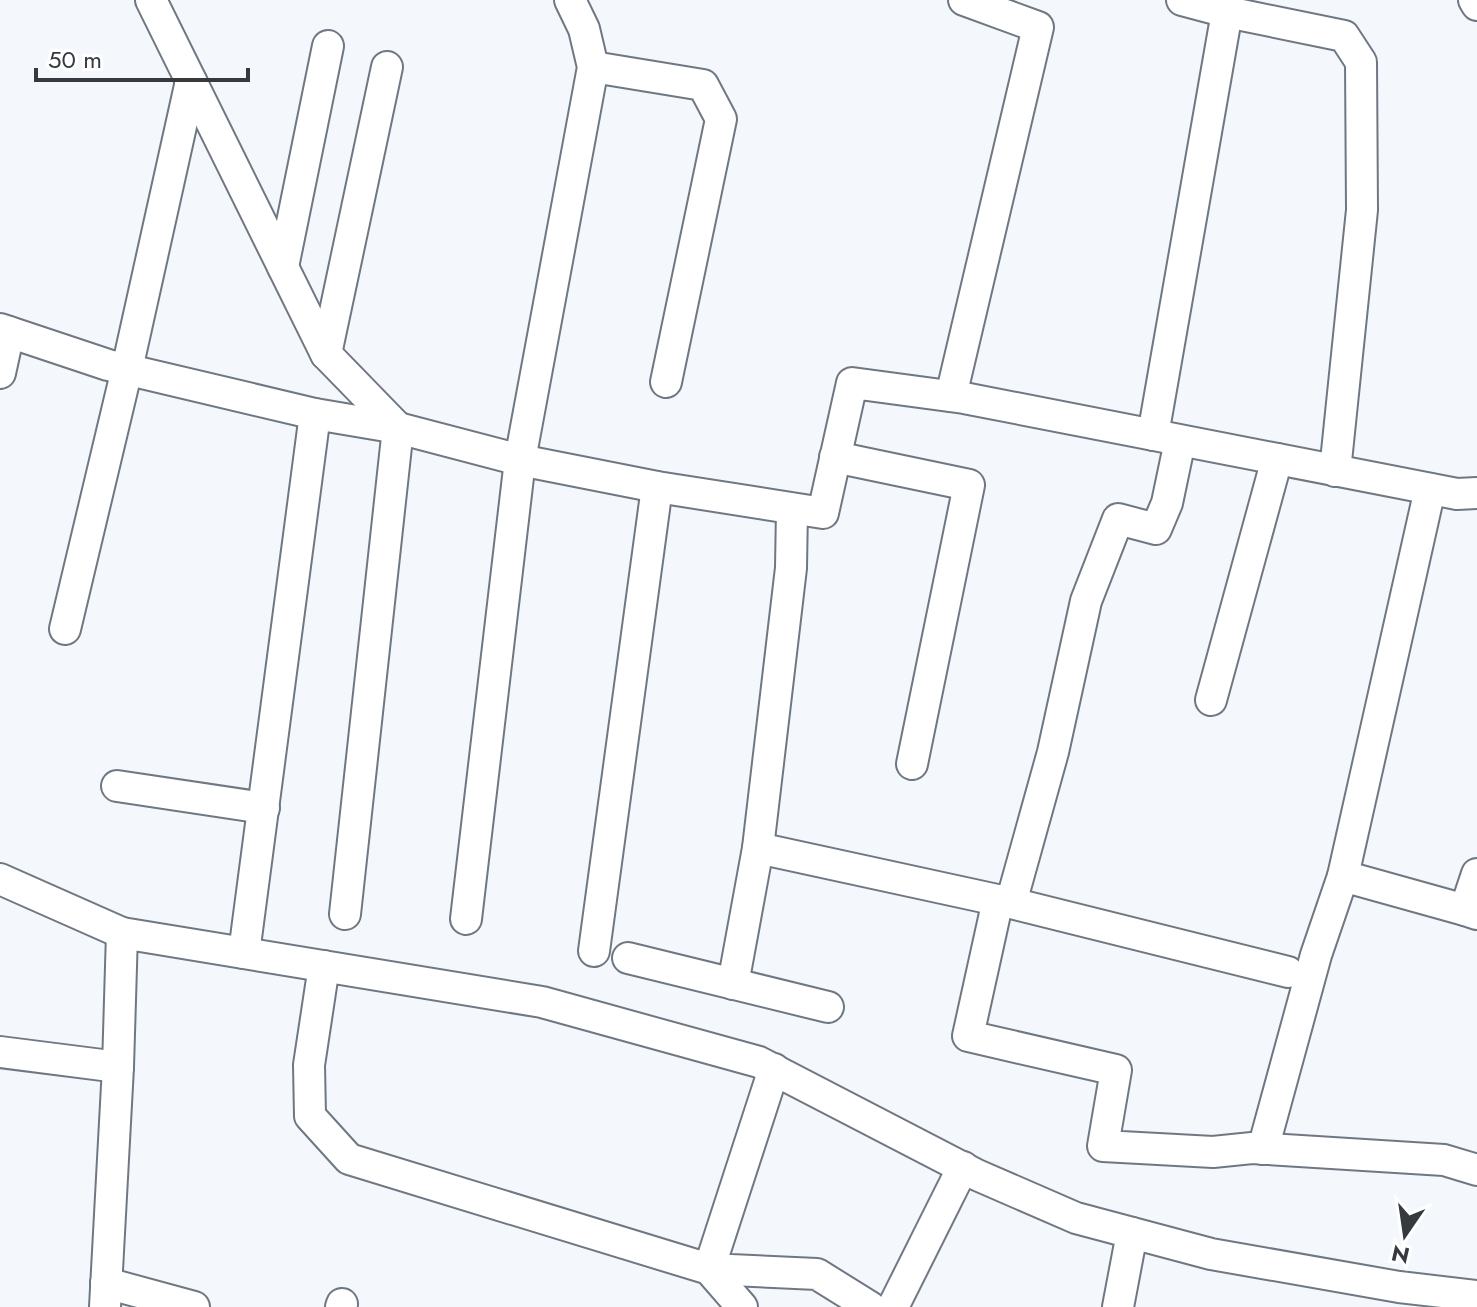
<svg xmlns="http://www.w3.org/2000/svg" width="1477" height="1307" viewBox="0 0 1477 1307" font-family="Jost,sans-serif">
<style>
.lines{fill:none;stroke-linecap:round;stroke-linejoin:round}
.street-casing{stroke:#6f7882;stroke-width:34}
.street{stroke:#fff;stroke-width:30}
</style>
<rect width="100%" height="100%" fill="#f4f8fd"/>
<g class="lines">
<!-- street casing -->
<g class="street-casing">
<g id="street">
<path d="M151,0L326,354L398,428L345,914"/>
<path d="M1474,0L1477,5"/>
<path d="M1227,12L1344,36L1361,62L1362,210L1335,471"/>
<path d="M593,67L703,85L721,119L666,382"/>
<path d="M283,267L328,46"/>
<path d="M0,329L108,365L315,414L398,428L520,460L657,487L823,513L852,383L964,398L1457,494L1477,493"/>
<path d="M326,354L387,67"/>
<path d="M0,373L9,332"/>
<path d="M951,396L1038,27L964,0"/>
<path d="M1153,435L1227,12L1182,0"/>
<path d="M835,457L969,485L912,764"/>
<path d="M1430,489L1343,876L1465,910"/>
<path d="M65,629L127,369L191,81"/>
<path d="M1211,700L1277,459"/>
<path d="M117,786L264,808"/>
<path d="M758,848L1011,903L1288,972"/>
<path d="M1477,874L1465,910L1477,914"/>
<path d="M0,879L122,933"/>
<path d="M998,900L968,1036L1116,1070L1103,1146L1213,1152L1252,1148L1444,1160L1477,1170"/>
<path d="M1011,903L1053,752L1086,601L1118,519L1156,529L1167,503L1180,441"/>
<path d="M466,919L520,460L593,67L584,29L570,0"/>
<path d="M594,951L657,487"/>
<path d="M244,953L315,414"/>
<path d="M628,958L828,1007"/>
<path d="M324,966L309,1065L310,1116L349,1159L709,1269L742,1307"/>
<path d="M733,984L758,848L791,568L792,509"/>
<path d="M0,1052L118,1067L122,933L542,1002L759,1062L977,1175L1076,1218L1211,1254L1399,1287L1477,1296"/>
<path d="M774,1069L709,1269L817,1274L870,1307"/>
<path d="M1263,1149L1316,955L1343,876"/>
<path d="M106,1283L194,1307"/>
<path d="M105,1307L118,1067"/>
<path d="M341,1307L342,1304"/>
<path d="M893,1307L963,1167"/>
<path d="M1118,1307L1132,1233"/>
</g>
</g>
<!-- street -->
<use href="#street" class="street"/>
</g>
<!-- north arrow -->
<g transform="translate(1405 1235) rotate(193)" stroke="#ffffff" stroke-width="6" paint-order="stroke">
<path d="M0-6L14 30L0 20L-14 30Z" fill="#363a3f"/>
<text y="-12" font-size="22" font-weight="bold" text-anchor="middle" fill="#363a3f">N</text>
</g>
<!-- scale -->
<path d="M36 68v12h212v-12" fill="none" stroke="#363a3f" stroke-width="4"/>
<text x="48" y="68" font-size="24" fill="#363a3f" stroke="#ffffff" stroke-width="6" paint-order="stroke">50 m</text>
</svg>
